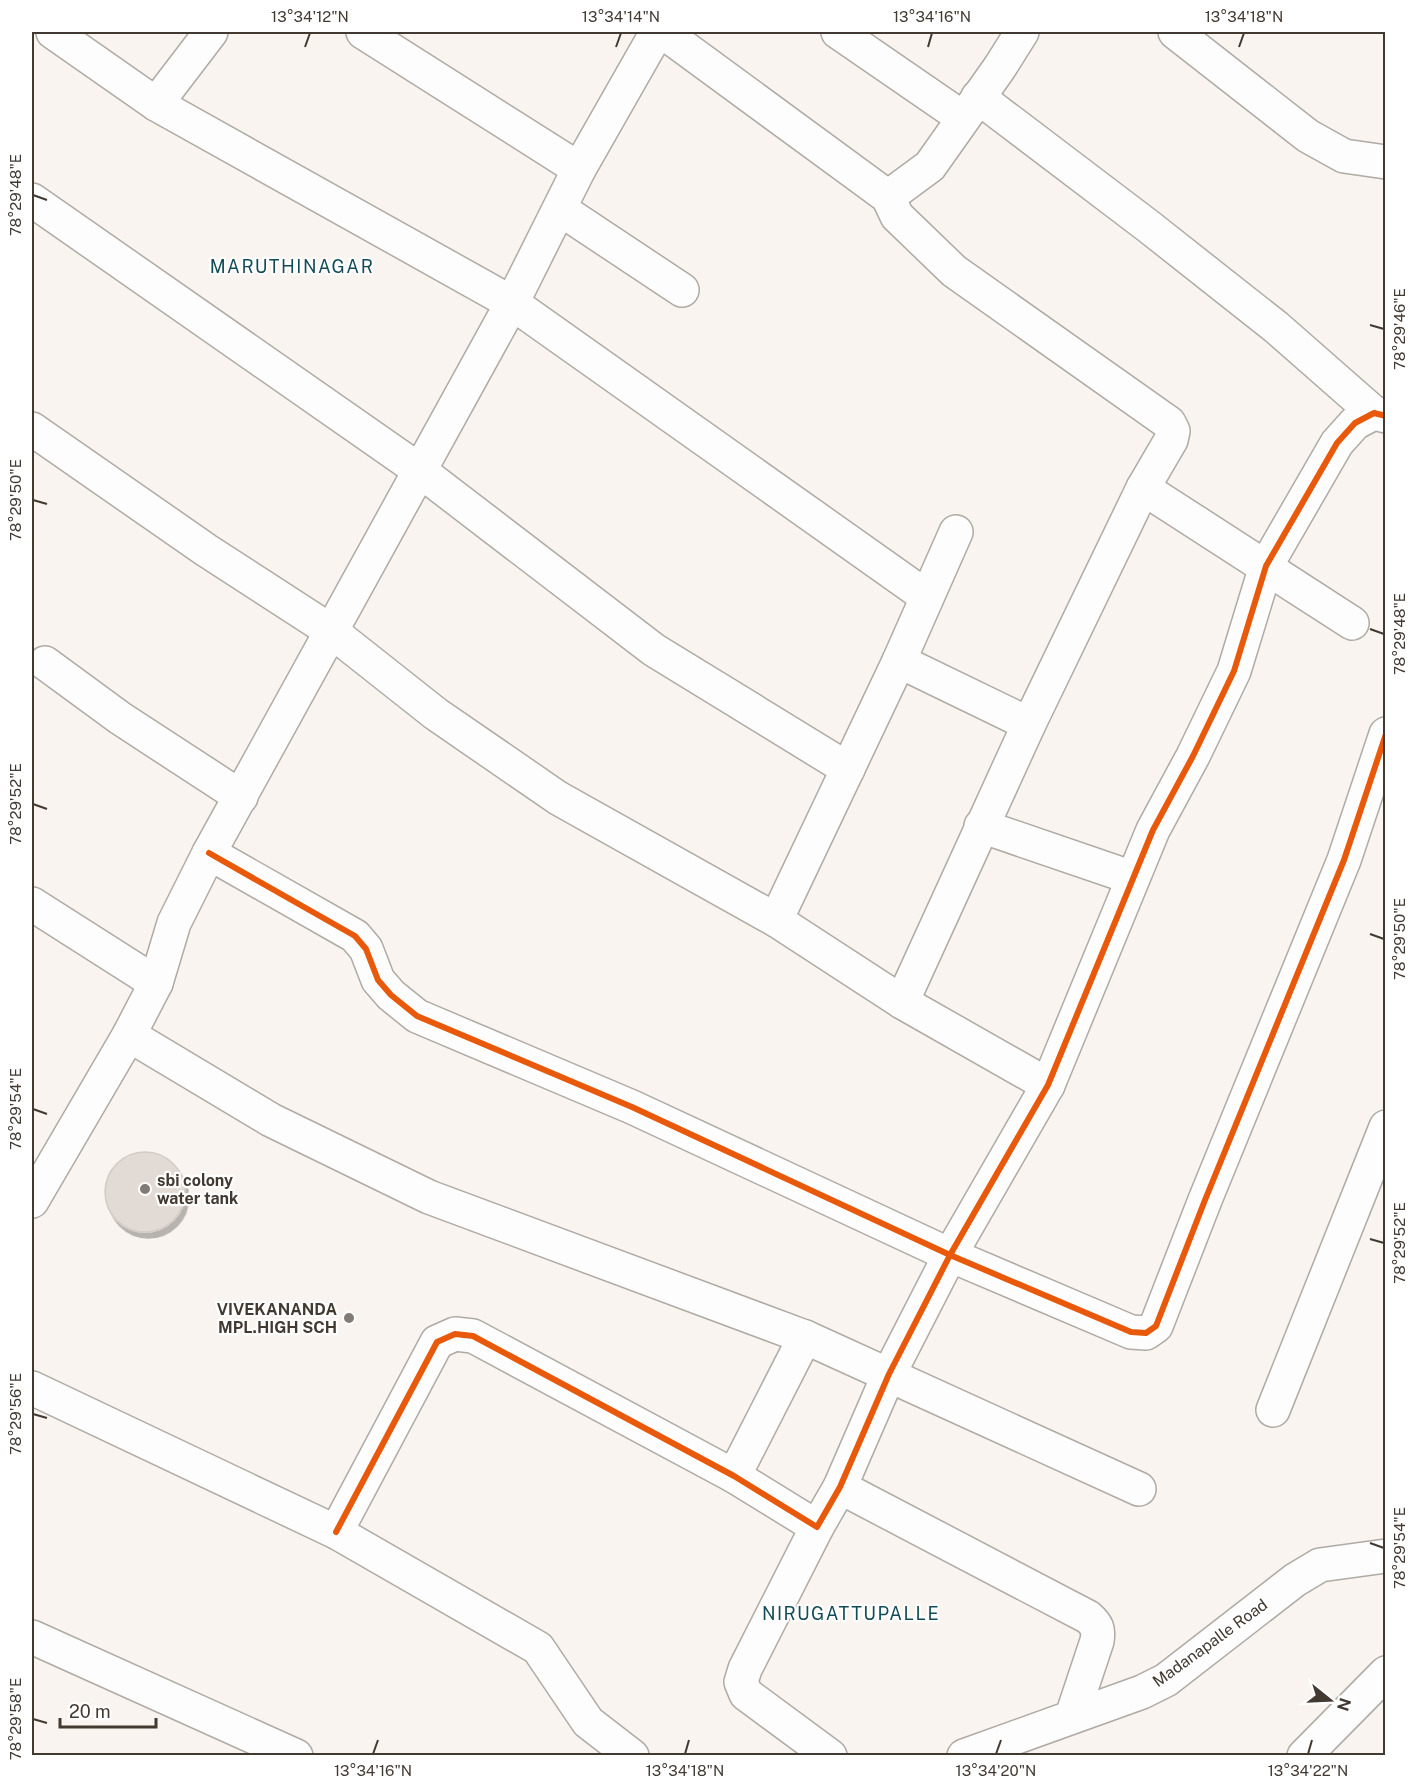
<svg xmlns="http://www.w3.org/2000/svg" width="1417" height="1787" viewBox="0 0 1417 1787" font-family="'Public Sans',sans-serif">
<style>
.building{fill:#e2dbd5;stroke:#d2ccc6;stroke-width:1.5;filter:url(#shadow)}
.lines{fill:none;stroke-linecap:round;stroke-linejoin:round}
.street-casing{stroke:#b0aaa4;stroke-width:36}
.secondary-casing{stroke:#b0aaa4;stroke-width:36}
.street{stroke:#fefdfd;stroke-width:33}
.secondary{stroke:#fefdfd;stroke-width:33}
.cycleway-casing{stroke:#fff;stroke-width:10}
.cycleway{stroke:#e8590c;stroke-width:6}
.ticks{fill:none;stroke:#423931;stroke-width:2}
.poi-dot{fill:#827a74;stroke:#fff;stroke-width:2}
.labels{text-anchor:middle;dominant-baseline:central;stroke-width:4.5;stroke-linejoin:round;paint-order:stroke}
.poi-label{font-size:16px;font-weight:bold;fill:#423931;stroke:#fff;text-anchor:start}
.street-label{font-size:16px;fill:#423931;stroke:#fff}
.neighbourhood-label{font-size:18px;letter-spacing:1.5px;fill:#124b57;stroke:#fff}
.neatline{fill:none;stroke:#423931;stroke-width:2}
.ticks-label{font-size:15px;text-anchor:middle;fill:#423931}
</style>
<defs>
<filter id="shadow"><feDropShadow dx="3.5" dy="6" stdDeviation="0" flood-color="#0004"/></filter>
</defs>
<rect width="100%" height="100%" fill="#f9f4ef"/>
<!-- building -->
<circle class="building" cx="145" cy="1192" r="40"/>
<g class="lines">
<!-- street casing -->
<g class="street-casing">
<g id="street">
<path d="M53,32L156,104L512,303L927,597"/>
<path d="M363,32L579,169"/>
<path d="M663,32L888,197L897,216L954,271L1169,423L1173,431L1171,440L1143,488L1029,724L902,1002"/>
<path d="M838,32L963,118"/>
<path d="M1175,32L1308,136L1344,156L1386,162"/>
<path d="M978,97L1148,226L1276,327L1374,413"/>
<path d="M156,104L211,32"/>
<path d="M888,197L930,166L1000,67L1022,32"/>
<path d="M32,200L419,470L654,650L848,769"/>
<path d="M560,209L682,290"/>
<path d="M32,429L206,550L331,631L436,714L558,798L776,920L902,1002L1048,1085"/>
<path d="M1143,488L1352,623"/>
<path d="M899,661L1029,724"/>
<path d="M45,663L120,718L241,797"/>
<path d="M981,826L1133,878"/>
<path d="M209,853L355,936L366,949L378,980L391,995L417,1016L632,1107L950,1255L1131,1332L1146,1333L1156,1326L1205,1200L1344,860L1386,734"/>
<path d="M32,904L156,983"/>
<path d="M776,920L899,661L956,532"/>
<path d="M129,1035L271,1120L429,1197L805,1337L1139,1489"/>
<path d="M32,1201L129,1035L156,983L174,923L209,853L512,303L579,169L657,32"/>
<path d="M32,1388L336,1532L538,1648L588,1722L632,1756"/>
<path d="M1273,1410L1386,1127"/>
<path d="M734,1476L805,1337"/>
<path d="M840,1487L1088,1617C1097,1625 1099,1629 1097,1641L1072,1716"/>
<path d="M817,1527L745,1669L741,1682L746,1694L830,1756"/>
<path d="M336,1532L437,1342L455,1334L473,1336L734,1476L817,1527L840,1487L889,1374L950,1255L1048,1085L1153,830L1193,756L1234,671L1266,566L1337,443L1355,423L1374,413L1386,416"/>
<path d="M32,1637L296,1756"/>
<path d="M1304,1756L1386,1673"/>
</g>
</g>
<!-- secondary casing -->
<g class="secondary-casing">
<path id="secondary" d="M964,1756L1142,1692L1166,1680L1295,1580L1320,1565L1386,1556"/>
</g>
<!-- street -->
<use href="#street" class="street"/>
<!-- secondary -->
<use href="#secondary" class="secondary"/>
<!-- cycleway casing -->
<g class="cycleway-casing">
<g id="cycleway">
<path d="M209,853L355,936L366,949L378,980L391,995L417,1016L632,1107L950,1255L1131,1332L1146,1333L1156,1326L1205,1200L1344,860L1386,734"/>
<path d="M336,1532L437,1342L455,1334L473,1336L734,1476L817,1527L840,1487L889,1374L950,1255L1048,1085L1153,830L1193,756L1234,671L1266,566L1337,443L1355,423L1374,413L1386,416"/>
</g>
</g>
<!-- cycleway -->
<use href="#cycleway" class="cycleway"/>
</g>
<!-- ticks -->
<path class="ticks" d="M305,47L310,33M616,47L621,33M928,47L932,33M1239,47L1244,33M33,195L47,200M1370,325L1384,329M33,500L47,504M1370,629L1384,634M33,804L47,809M1370,934L1384,939M33,1109L47,1114M1370,1239L1384,1243M33,1414L47,1418M1370,1543L1384,1548M33,1719L47,1723M373,1754L378,1740M685,1754L689,1740M996,1754L1001,1740M1308,1754L1312,1740"/>
<!-- markers -->
<g class="poi-dot">
<circle cx="145" cy="1189" r="6"/>
<circle cx="349" cy="1318" r="6"/>
</g>
<g class="labels">
<!-- poi labels -->
<g class="poi-label">
<text x="157" y="1180">sbi colony<tspan x="157" dy="18">water tank</tspan></text>
<text x="337" y="1309" text-anchor="end">VIVEKANANDA<tspan x="337" dy="18">MPL.HIGH SCH</tspan></text>
</g>
<!-- street labels -->
<g class="street-label">
<text transform="translate(1210 1643) rotate(-36)">Madanapalle Road</text>
</g>
<!-- neighbourhood labels -->
<g class="neighbourhood-label">
<text x="292" y="266">MARUTHINAGAR</text>
<text x="851" y="1613">NIRUGATTUPALLE</text>
</g>
</g>
<!-- border -->
<rect width="1417" height="1787" fill="none" stroke="#ffffff" stroke-width="66"/>
<!-- north arrow -->
<g transform="translate(1330 1700) rotate(108)" stroke="#ffffff" stroke-width="4.5" paint-order="stroke">
<path d="M0-4.5L10 22L0 15L-10 22Z" fill="#423931"/>
<text y="-9" font-size="16" font-weight="bold" text-anchor="middle" fill="#423931">N</text>
</g>
<!-- scale -->
<path d="M60 1718v9h96v-9" fill="none" stroke="#423931" stroke-width="3"/>
<text x="69" y="1718" font-size="18" fill="#423931" stroke="#ffffff" stroke-width="4.5" paint-order="stroke">20 m</text>
<rect x="33" y="33" width="1351" height="1721" class="neatline"/>
<g class="ticks-label">
<text x="310" y="22">13°34'12"N</text>
<text x="621" y="22">13°34'14"N</text>
<text x="932" y="22">13°34'16"N</text>
<text x="1244" y="22">13°34'18"N</text>
<text transform="translate(16 195) rotate(-90)" y="5">78°29'48"E</text>
<text transform="translate(1400 329) rotate(-90)" y="5">78°29'46"E</text>
<text transform="translate(16 500) rotate(-90)" y="5">78°29'50"E</text>
<text transform="translate(1400 634) rotate(-90)" y="5">78°29'48"E</text>
<text transform="translate(16 804) rotate(-90)" y="5">78°29'52"E</text>
<text transform="translate(1400 939) rotate(-90)" y="5">78°29'50"E</text>
<text transform="translate(16 1109) rotate(-90)" y="5">78°29'54"E</text>
<text transform="translate(1400 1243) rotate(-90)" y="5">78°29'52"E</text>
<text transform="translate(16 1414) rotate(-90)" y="5">78°29'56"E</text>
<text transform="translate(1400 1548) rotate(-90)" y="5">78°29'54"E</text>
<text transform="translate(16 1719) rotate(-90)" y="5">78°29'58"E</text>
<text x="373" y="1776">13°34'16"N</text>
<text x="685" y="1776">13°34'18"N</text>
<text x="996" y="1776">13°34'20"N</text>
<text x="1308" y="1776">13°34'22"N</text>
</g>
</svg>
